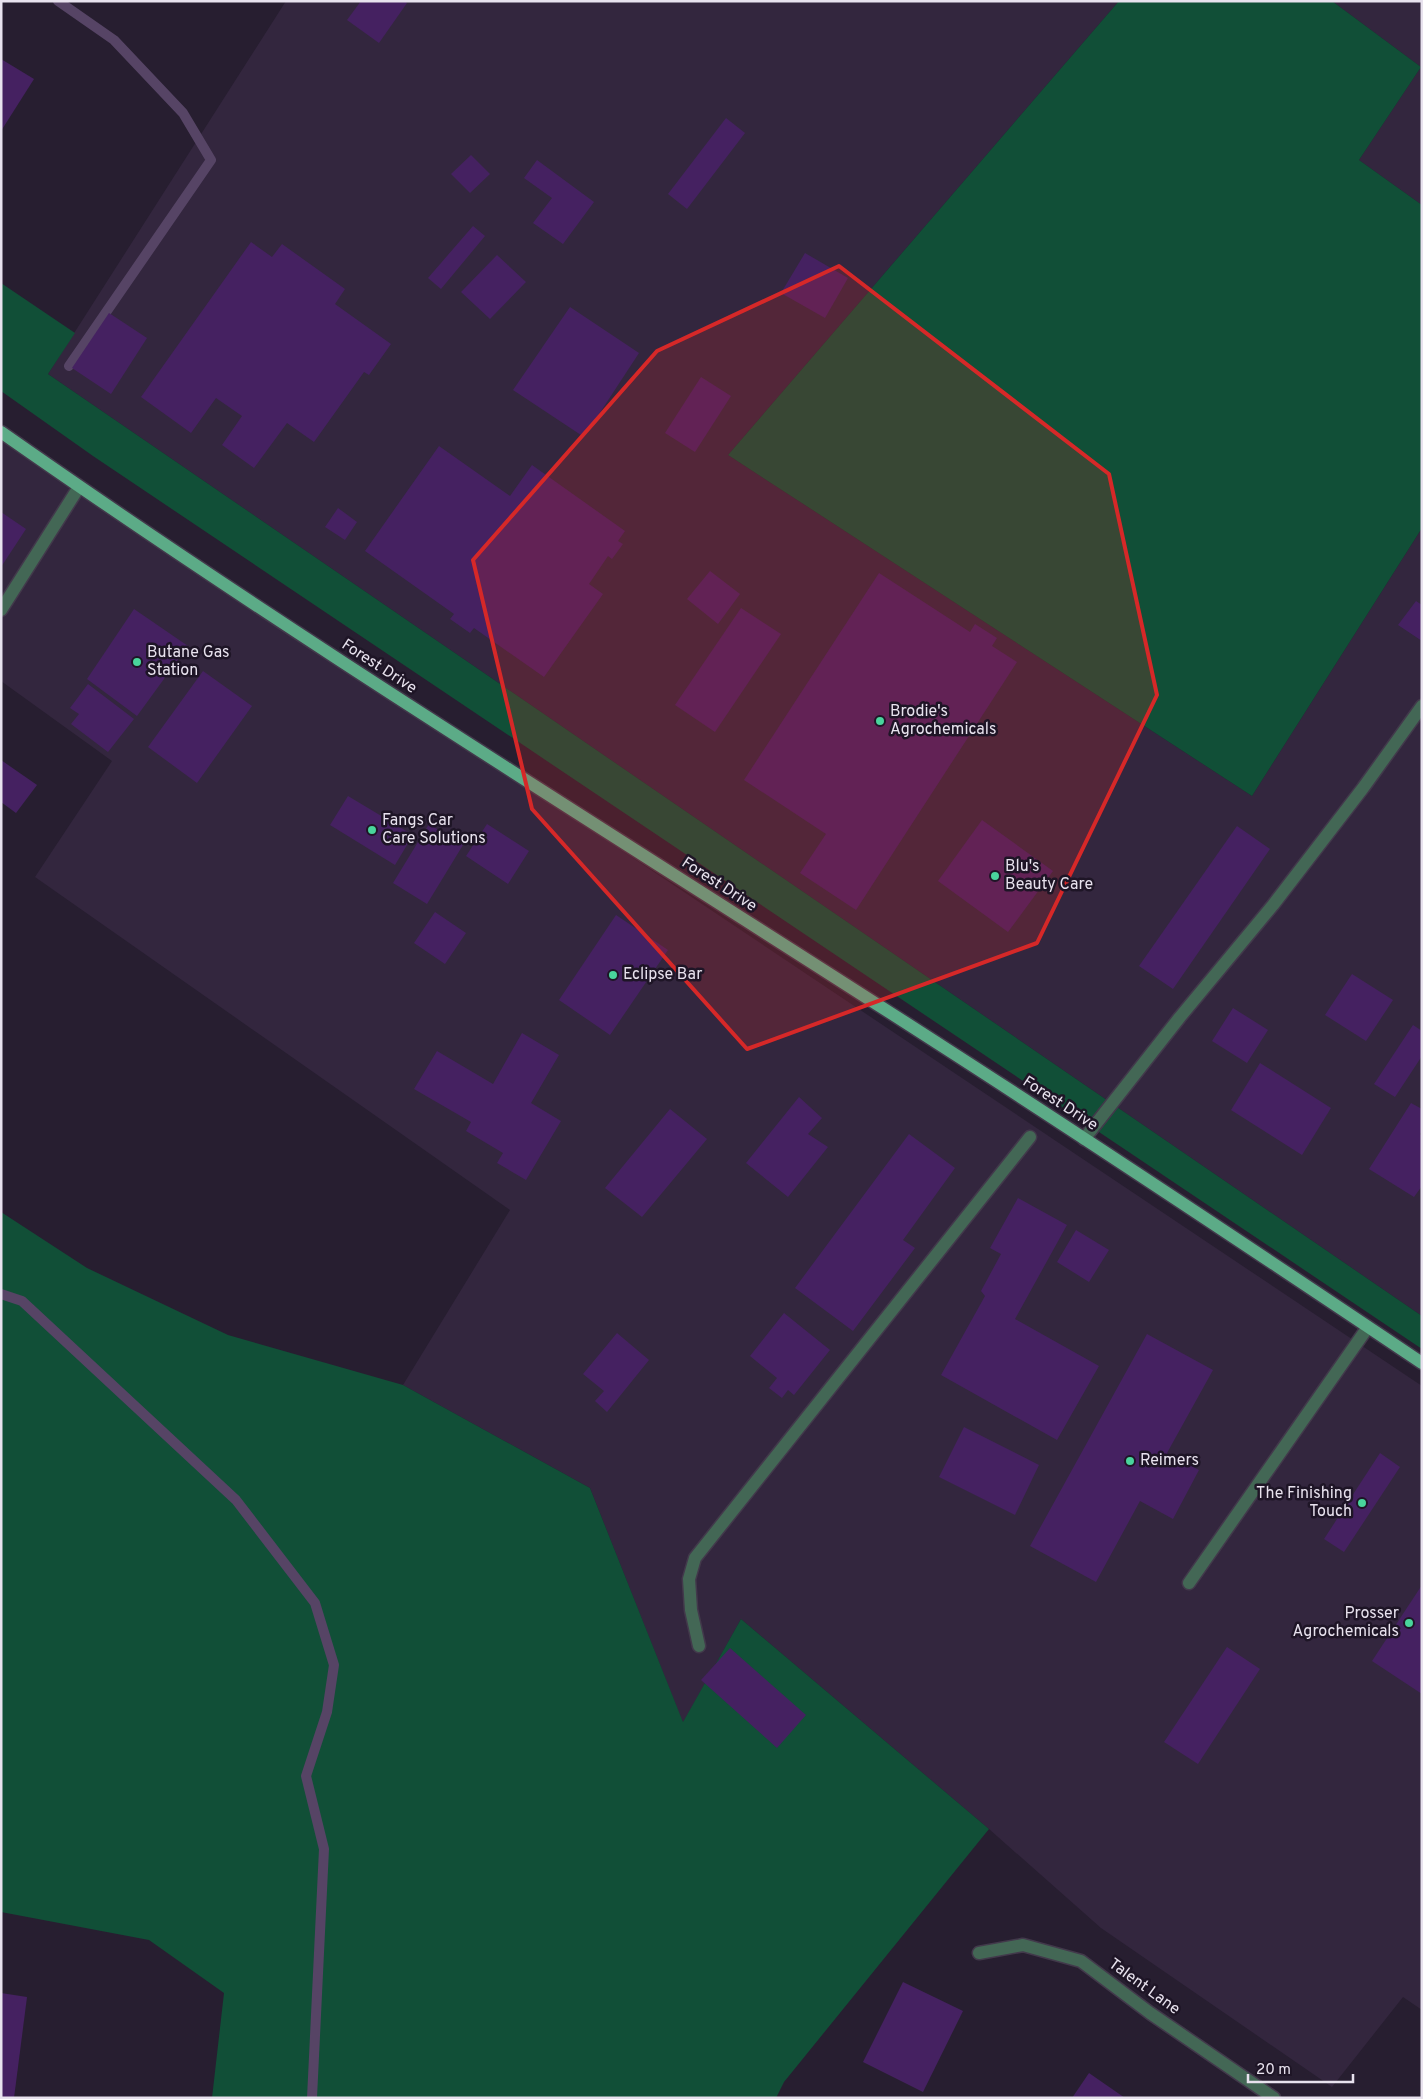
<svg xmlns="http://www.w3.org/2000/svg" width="1423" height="2099" viewBox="0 0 1423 2099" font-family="Overpass,sans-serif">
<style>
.built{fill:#33263e}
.green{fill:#114f37}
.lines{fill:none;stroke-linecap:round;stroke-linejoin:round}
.stream{stroke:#564465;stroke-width:10}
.building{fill:#452161}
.minor-casing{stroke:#42394b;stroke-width:15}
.major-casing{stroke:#42394b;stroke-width:15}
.minor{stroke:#436755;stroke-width:12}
.major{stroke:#5cab87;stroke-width:12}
.marked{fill:#d62828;fill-opacity:0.2;stroke:#d62828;stroke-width:4;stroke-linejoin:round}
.poi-dot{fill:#49d49c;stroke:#1e1526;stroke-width:2}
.labels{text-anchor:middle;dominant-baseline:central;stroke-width:5;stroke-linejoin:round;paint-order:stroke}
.poi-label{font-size:16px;fill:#e8e2ee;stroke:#1e1526;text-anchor:start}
.street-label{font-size:16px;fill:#e8e2ee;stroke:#1e1526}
</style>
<rect width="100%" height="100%" fill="#271e30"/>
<!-- built -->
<g class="built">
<path d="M286,1H1119L728,455L1252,796L1422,528V1316L48,374Z"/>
<path d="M1332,1H1422V205L1359,160L1421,67Z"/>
<path d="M1,432L79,487L1422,1386V2010L1403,1997L1332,2087L1101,1928L989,1829L741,1619L683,1723L590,1488L403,1385L510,1210L35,877L112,761L1,681Z"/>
</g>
<!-- green -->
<g class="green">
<path d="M1119,1H1332L1421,67L1359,160L1422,205V528L1252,796L728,455Z"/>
<path d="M1,283L75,333L48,374L1422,1316V1349L93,456L1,391Z"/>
<path d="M1,1212L87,1268L228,1335L403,1385L590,1488L683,1722L741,1619L989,1829L784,2082L776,2098H212L224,1993L149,1940L1,1912Z"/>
</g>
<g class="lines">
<!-- stream -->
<g class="stream">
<path d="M58,1L114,40L183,113L211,160L69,366"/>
<path d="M1,1294L22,1301L236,1500L315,1603L334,1665L327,1712L306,1776L324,1849L312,2098"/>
</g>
</g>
<!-- building -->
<g class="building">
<path d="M361,1H405L407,3L379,43L347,20Z"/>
<path d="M1,59L34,79L1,131Z"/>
<path d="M726,118L745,133L687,209L668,194Z"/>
<path d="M471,155L490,174L470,193L451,174Z"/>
<path d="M537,160L594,202L563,244L533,223L552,198L524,178Z"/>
<path d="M473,226L485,236L441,289L428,278Z"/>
<path d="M251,242L272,257L282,244L345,289L335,304L391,344L369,375L364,372L314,442L287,423L254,468L222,445L242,416L216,398L191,433L141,397Z"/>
<path d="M805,253L848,278L825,318L781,293Z"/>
<path d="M497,255L526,282L490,319L461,292Z"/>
<path d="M570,307L639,353L584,437L513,390Z"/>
<path d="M109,313L147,338L111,394L72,368Z"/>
<path d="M701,377L731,396L695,452L665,433Z"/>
<path d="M439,446L510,496L532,465L625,531L618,541L623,544L612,559L608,556L589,584L603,594L544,677L474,628L470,633L450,619L454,614L365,551Z"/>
<path d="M338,508L357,522L345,540L325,527Z"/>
<path d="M1,512L26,529L1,567Z"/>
<path d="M710,571L740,594L718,624L687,599Z"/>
<path d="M879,573L970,632L975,624L997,638L992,646L1017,662L856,910L800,873L826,834L744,780Z"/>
<path d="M1416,601L1422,605V641L1398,625Z"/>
<path d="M741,608L781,634L715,732L675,705Z"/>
<path d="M134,609L188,646L137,716L87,679Z"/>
<path d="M203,671L252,706L197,783L148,747Z"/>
<path d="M88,684L134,719L108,752L71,724L79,714L70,708Z"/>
<path d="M1,760L37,785L16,813L1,802Z"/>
<path d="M348,796L413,835L395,865L330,825Z"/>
<path d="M982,820L1053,871L1008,932L938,881Z"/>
<path d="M429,824L463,845L427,904L393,883Z"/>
<path d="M487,824L529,851L508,884L466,856Z"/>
<path d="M1237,826L1270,849L1173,989L1139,966Z"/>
<path d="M435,912L466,933L445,964L414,943Z"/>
<path d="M616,915L668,950L610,1035L559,1000Z"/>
<path d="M1352,974L1393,1000L1366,1041L1325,1015Z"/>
<path d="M1233,1008L1268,1030L1247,1063L1212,1041Z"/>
<path d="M1413,1025L1422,1031V1056L1395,1097L1374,1084Z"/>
<path d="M522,1033L559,1055L531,1103L561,1121L526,1180L497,1163L503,1153L466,1131L471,1122L414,1089L437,1051L493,1084Z"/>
<path d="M1260,1063L1331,1108L1302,1155L1231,1110Z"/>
<path d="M799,1097L822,1118L808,1134L828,1147L788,1197L746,1163Z"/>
<path d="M1411,1103L1422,1109V1131L1420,1134L1422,1136V1186L1414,1197L1369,1169Z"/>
<path d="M670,1109L707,1139L642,1217L605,1188Z"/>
<path d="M909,1134L955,1168L903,1240L915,1248L853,1331L795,1288Z"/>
<path d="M1018,1198L1067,1225L1015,1319L1099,1366L1057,1440L941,1375L985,1296L981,1291L1001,1254L990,1248Z"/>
<path d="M1076,1230L1109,1250L1089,1282L1057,1262Z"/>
<path d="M784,1313L830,1350L794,1395L788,1390L782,1398L769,1388L777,1378L750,1356Z"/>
<path d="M617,1333L649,1360L607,1412L595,1401L604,1391L583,1374Z"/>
<path d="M1147,1334L1213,1370L1167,1453L1199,1470L1173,1519L1140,1501L1096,1582L1030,1546Z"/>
<path d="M964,1427L1039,1465L1015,1515L939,1477Z"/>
<path d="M1380,1453L1400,1467L1344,1552L1324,1539Z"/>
<path d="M1422,1585V1694L1372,1661Z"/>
<path d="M1227,1647L1260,1669L1198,1764L1164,1742Z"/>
<path d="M730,1648L806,1715L777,1748L701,1680Z"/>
<path d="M903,1982L963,2011L923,2092L863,2062Z"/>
<path d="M1,1993L27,1997L14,2098H1Z"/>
<path d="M1089,2073L1125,2098H1072Z"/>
</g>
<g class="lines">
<!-- minor casing -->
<g class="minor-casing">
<g id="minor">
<path d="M1,610L79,487"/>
<path d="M1084,1139L1180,1017L1273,905L1363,788L1422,706"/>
<path d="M1189,1583L1368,1327"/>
<path d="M699,1646L691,1610L689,1579L695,1558L1030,1137"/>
<path d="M979,1953L1023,1945L1081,1961L1150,2013L1274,2098"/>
</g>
</g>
<!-- major casing -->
<g class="major-casing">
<path id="major" d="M1,432C309,648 629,844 945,1048C1105,1151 1264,1257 1422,1363"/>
</g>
<!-- minor -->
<use href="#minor" class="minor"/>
<!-- major -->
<use href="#major" class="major"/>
</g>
<!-- marked area -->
<path class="marked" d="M839,266L1109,474L1157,695L1037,943L747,1049L532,809L473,560L657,351Z"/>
<!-- markers -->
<g class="poi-dot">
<circle cx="137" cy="662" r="5"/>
<circle cx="880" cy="721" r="5"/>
<circle cx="372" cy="830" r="5"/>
<circle cx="995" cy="876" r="5"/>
<circle cx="613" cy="975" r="5"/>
<circle cx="1130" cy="1461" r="5"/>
<circle cx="1362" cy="1503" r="5"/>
<circle cx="1409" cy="1623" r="5"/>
</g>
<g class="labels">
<!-- poi labels -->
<g class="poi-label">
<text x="147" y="653">Butane Gas<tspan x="147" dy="18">Station</tspan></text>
<text x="890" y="712">Brodie's<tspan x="890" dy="18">Agrochemicals</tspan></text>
<text x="382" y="821">Fangs Car<tspan x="382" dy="18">Care Solutions</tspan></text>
<text x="1005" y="867">Blu's<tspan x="1005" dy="18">Beauty Care</tspan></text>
<text x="623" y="975">Eclipse Bar</text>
<text x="1140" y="1461">Reimers</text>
<text x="1352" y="1494" text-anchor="end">The Finishing<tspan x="1352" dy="18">Touch</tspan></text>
<text x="1399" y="1614" text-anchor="end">Prosser<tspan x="1399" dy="18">Agrochemicals</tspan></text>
</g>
<!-- street labels -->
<g class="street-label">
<text transform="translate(379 667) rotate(33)">Forest Drive</text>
<text transform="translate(719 885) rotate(33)">Forest Drive</text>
<text transform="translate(1060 1104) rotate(33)">Forest Drive</text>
<text transform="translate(1144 1987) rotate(36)">Talent Lane</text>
</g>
</g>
<!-- border -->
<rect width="1423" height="2099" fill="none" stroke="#e8e2ee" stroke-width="5"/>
<!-- scale -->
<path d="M1248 2074v8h105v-8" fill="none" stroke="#e8e2ee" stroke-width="2.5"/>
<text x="1256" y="2074" font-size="15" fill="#e8e2ee" stroke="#1e1526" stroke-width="4" paint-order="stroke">20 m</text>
</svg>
